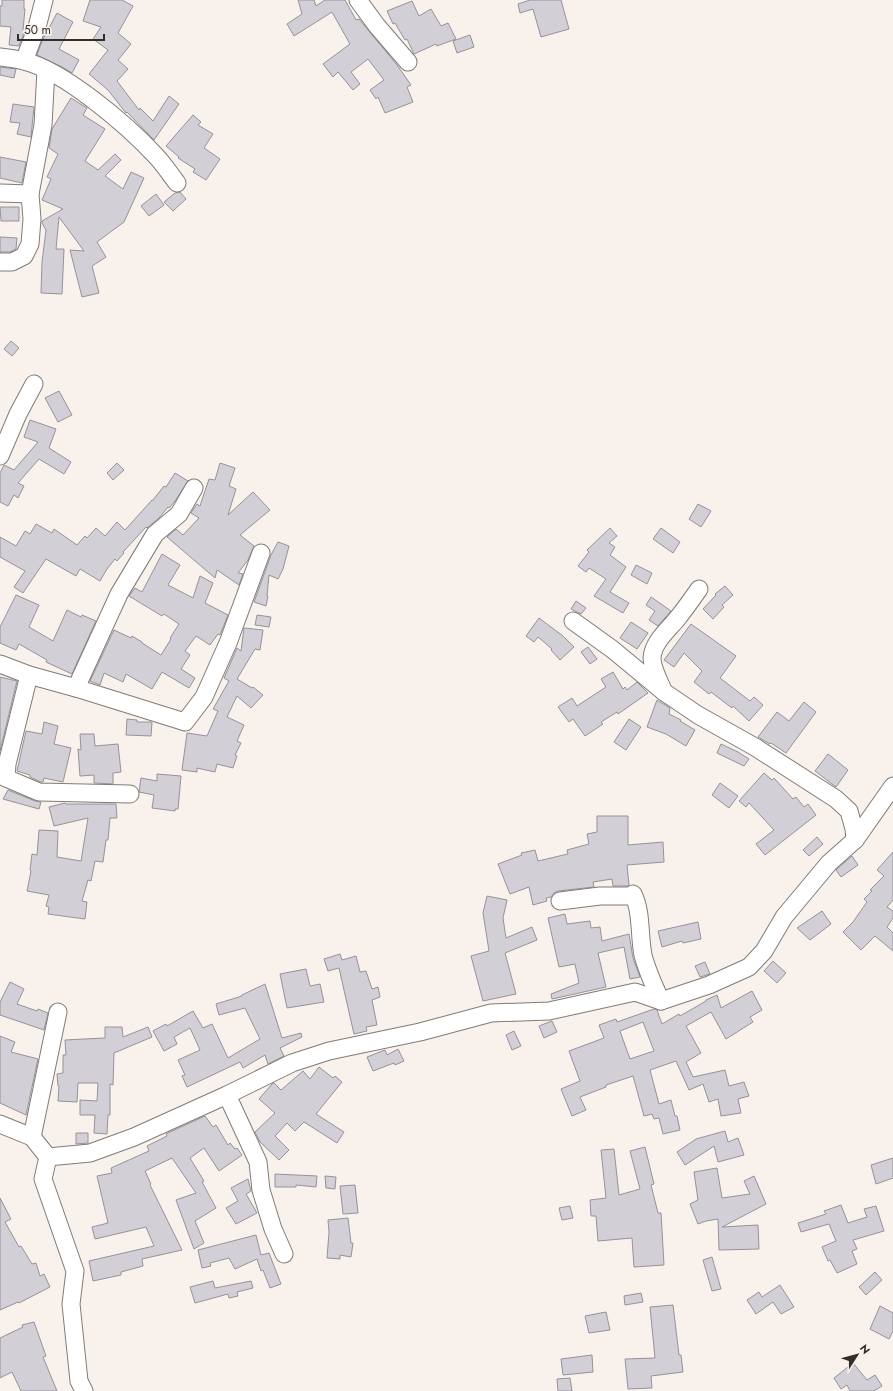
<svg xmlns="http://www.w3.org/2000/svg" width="893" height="1391" viewBox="0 0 893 1391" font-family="Jost,sans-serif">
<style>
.building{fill:#d3cfd7;stroke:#969299;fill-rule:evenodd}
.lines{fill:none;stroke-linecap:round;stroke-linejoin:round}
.minor-casing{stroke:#827b76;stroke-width:19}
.minor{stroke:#fff;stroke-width:17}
</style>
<rect width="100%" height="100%" fill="#f9f1ec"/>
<!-- building -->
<g class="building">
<path d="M2,0H24V9H25L23,30H25L19,46L9,45L11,27L0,26V6H2Z"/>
<path d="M90,0H122L133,6L118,33L131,44L118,60L128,69L117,81L139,110L140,108L153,121L169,96L179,104L154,140L127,112L126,113L108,90L89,74L108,50L93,39L101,27L83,21Z"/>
<path d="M298,0H314L316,6L325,0H345L356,20L359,19L397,65L411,85L407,87L413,102L385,113L378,97L376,99L370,90L384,80L368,59L351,72L360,84L353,90L338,72L333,77L323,64L350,44L332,12L294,36L287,24L302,14Z"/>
<path d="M530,0H561L569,29L541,37L533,9L520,13L518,4Z"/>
<path d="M412,1L419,16L431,9L441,26L448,23L456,39L437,46L436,44L414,54L407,39L405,40L395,23L393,24L387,11Z"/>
<path d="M57,13L73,22L59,49L79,60L72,73L62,67L37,55L42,41Z"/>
<path d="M470,35L474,47L457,53L453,41Z"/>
<path d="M0,67L16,69L14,78L0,75Z"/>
<path d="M71,98L87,108L83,115L105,129L85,161L98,170L115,154L121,160L105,176L123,189L131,172L144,178L124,222L97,242L106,257L92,266L99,293L82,297L70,250L84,251L59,217L56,249H64L62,294L41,293L42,262L46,230L42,223V221L63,209L42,200L51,179L47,177L58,154L49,148L52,129Z"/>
<path d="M13,104L34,107L31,137L17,134L20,123L10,122Z"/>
<path d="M193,115L201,122L198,125L213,134L204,148L220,159L206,180L193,172L195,169L178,158L179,157L166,146Z"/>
<path d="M0,157L26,162L22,183L0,178Z"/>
<path d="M180,192L186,199L173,211L164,202L175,193Z"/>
<path d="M156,194L164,205L149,216L141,206Z"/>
<path d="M0,207H19V221H1Z"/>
<path d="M0,237L17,238L16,249L10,252H0Z"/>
<path d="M11,341L19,348L12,356L4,349Z"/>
<path d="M59,391L72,415L58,422L45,398Z"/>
<path d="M30,420L56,429L49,448L71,462L64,474L39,459L18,483L24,486L18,498L14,495L8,506L0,502V473L4,465L14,470L38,442L24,437Z"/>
<path d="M117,463L124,470L113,480L107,473Z"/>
<path d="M220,463L235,468L229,486L236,489L228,515L253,492L270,510L240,535L254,546L248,560L238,573L243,574L239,585L217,570L215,578L167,537L176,529L183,535L199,518L191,513L197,504L200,506L209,479L215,480Z"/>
<path d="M175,473L188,481L175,501L169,508L168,507L159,518L147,528L146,527L123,552L124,553L117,561L115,559L107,569L100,581L80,569L76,576L46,559L23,593L14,587L25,571L0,557V537L16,546L25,531L30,534L36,524L52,533L54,529L77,545L85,536L87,538L96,528L105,536L117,522L125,530L152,500H153L164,486L166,487Z"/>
<path d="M698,504L711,511L701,527L689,519Z"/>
<path d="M610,528L617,536L609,543L615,547L610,555L626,567L610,592L629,603L623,613L594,596L606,579L589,568L586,572L578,566L589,552L587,550Z"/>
<path d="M661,528L680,542L673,553L653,539Z"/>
<path d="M278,542L289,546L283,569L278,579L269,575L267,596H268L266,606L254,602L271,555Z"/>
<path d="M162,554L180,565L168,585L193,598L200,576L213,583L205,603L228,615L220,635L218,634L210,645L196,636L185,651L190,655L181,669L195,678L189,688L162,672L152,689L126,674L123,682L104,673L100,685L90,681L114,630L131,638L132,636L142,642V643L161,655L171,639L170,638L179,624L164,614L162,616L129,596L135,588L142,592Z"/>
<path d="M636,565L652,573L647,584L631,575Z"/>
<path d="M725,586L733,595L722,605L724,607L713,619L703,609L716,595L715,594Z"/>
<path d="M16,595L39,605L29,627L53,641L67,610L81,617L82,615L96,621L72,674L46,662L47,660L19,644L16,650L0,643V627Z"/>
<path d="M651,597L671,611L658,626L649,620L655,611L646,605Z"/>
<path d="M576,601L586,608L581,614L571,609Z"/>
<path d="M257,615L271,617L269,627L255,625Z"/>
<path d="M539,618L563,636L574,647L560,660L551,650L552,649L538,637L534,642L526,636Z"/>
<path d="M631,622L648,633L637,649L620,638Z"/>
<path d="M691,624L736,656L720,678L750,701L754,697L763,705L749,721L733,706L732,708L711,692L709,694L694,682L702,671L684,653L674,667L664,660Z"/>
<path d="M244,628L263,630L260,650L255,649L237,679L252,688L253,687L263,695L251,708L237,696L227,717L244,725L237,741L241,743L235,755L237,756L233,768L217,764L215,772L197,768V772L182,770L187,733L207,736L218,711L213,709L229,681L224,678L237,648L241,651Z"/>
<path d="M588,647L597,659L590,664L581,652Z"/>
<path d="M613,672L623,689L625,687L627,690L637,682L648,693L618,714L617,712L601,722L603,724L585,736L573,719L569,722L558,707L572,698L577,706L606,687L601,679Z"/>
<path d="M0,677L17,681L0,751Z"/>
<path d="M657,700L670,708L669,714L681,720L680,721L695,730L686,746L666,734L647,727Z"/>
<path d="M804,702L816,712L786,753L771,743L770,744L758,737L777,712L789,721Z"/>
<path d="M127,719L137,720V722H152L151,736L126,735Z"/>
<path d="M629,719L641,727L626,750L614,742Z"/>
<path d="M44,722L58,726L54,744L71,748L63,782L44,778L43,782H41L30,777V775L17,771L26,731L42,734Z"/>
<path d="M80,734H94L95,746L118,744L121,772L113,773V784L94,783V775L80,776L78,749L81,750Z"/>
<path d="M721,744L738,752L749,759L744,766L717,753Z"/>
<path d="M828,754L848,770L836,787L815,771Z"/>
<path d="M764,773L772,780L774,778L793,799L796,797L804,807L808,804L816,815L765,855L756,844L774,830L749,803L746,807L739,801Z"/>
<path d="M157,774L181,776L178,809H175V811L152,808L154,795L139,792L141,778L157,781Z"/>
<path d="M720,783L738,796L729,808L712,795Z"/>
<path d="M8,790L35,801L41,802L39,809L3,799Z"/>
<path d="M65,803L66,804H116L117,818H110L108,840H106L103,862L95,861L91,881L88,880L82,901L87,902L85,919L48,914L49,907L46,906L49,895L27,891L31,871L30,870L32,854L37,855L39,830L58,831L57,857L81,861L88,818L54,826L49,807Z"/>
<path d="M597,816H628V845L663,842L664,862L627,865L629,885L627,886H613L612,879L593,882L594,887L558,891L554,893L551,897L546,898L547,901L533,905L529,887L510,894L498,864L522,855L521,853L535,850L538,861L568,854L567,850L589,844L587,834L597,832Z"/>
<path d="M817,837L823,844L809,856L803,850Z"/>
<path d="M893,852V900L887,907L893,911V918L887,927L893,933V951L875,936L861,950L843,932L853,922L867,902L864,899L872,891L870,890L884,876L877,870Z"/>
<path d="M852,856L858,865L841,877L836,870Z"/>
<path d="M487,896L507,900L503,918L506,938L532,927L537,940L505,953L516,994L483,1001L471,956L489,951L483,913Z"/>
<path d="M822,911L831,924L810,940L797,928Z"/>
<path d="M565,914L567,924L590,921L591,928L600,927L602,941L629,934L633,958L640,977L630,979L624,947L598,953L606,987L552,999L551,994L579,983L575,964L559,967L548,918Z"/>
<path d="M698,922L701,939L683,943L682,941L662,947L658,931Z"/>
<path d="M340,954L342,960L356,956L360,972L366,971L372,989L378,987L380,997L372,1000L377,1025L366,1027L367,1031L354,1034L339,968L328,971L324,959Z"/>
<path d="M773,961L786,973L777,983L764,971Z"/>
<path d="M705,962L710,974L700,977L695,966Z"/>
<path d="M306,969L310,986L320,984L324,1002L287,1008L280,974Z"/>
<path d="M10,982L24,989L17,1004L37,1011L38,1009L48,1013L44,1030L0,1015V1002Z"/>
<path d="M265,984L282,1038L301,1033L302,1037L280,1048L284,1056L268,1064L265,1055L243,1068L240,1062L187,1087L182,1076L185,1075L178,1060L200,1050L190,1028L174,1037L177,1044L164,1051L153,1031L166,1024L167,1026L193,1011L203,1028L212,1024L228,1058L260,1039L245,1008L219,1015L216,1004L242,996V995Z"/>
<path d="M752,991L762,1010L750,1017L753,1022L726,1039L711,1012L686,1026L701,1053L686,1062L693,1077L725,1070L729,1086L744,1082L749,1096L738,1099L741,1113L721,1116L718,1099L709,1102L703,1084L689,1090L676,1061L650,1070L659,1104L671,1100L675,1116H677L680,1130L663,1134L659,1118L654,1119L652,1114L644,1116L633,1076L606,1085V1087L580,1097L586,1110L572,1116L561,1089L580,1081L569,1051L604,1038L599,1025L616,1019L617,1022L654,1009L657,1010L662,1024L679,1014L680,1016L706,1001V1000L717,995L721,1008ZM643,1022L654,1051L630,1059L620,1031Z"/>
<path d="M552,1021L557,1032L544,1038L539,1026Z"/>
<path d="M105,1027H122L123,1037L148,1027L152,1037L114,1053L113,1085L110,1084V1115H108L107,1134L94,1133L95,1115H80V1100L97,1101L98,1083H78L77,1102L58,1101L59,1086H58L57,1074L63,1073V1055H66L65,1040L105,1038Z"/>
<path d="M514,1031L521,1046L512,1050L506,1035Z"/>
<path d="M0,1036L15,1042L11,1052L38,1059L26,1115L0,1103Z"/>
<path d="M398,1049L404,1061L395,1065L394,1063L373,1071L367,1057L385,1050L387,1055Z"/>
<path d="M319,1067L333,1078L335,1076L342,1082L316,1114L344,1132L337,1143L304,1122L295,1131L287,1123L275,1136L289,1150L279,1160L260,1142L255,1132L275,1113L259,1099L272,1084L274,1083L281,1090L303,1071L310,1079Z"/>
<path d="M205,1116L213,1127L216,1125L228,1145L230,1143L235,1149L237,1148L242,1155L219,1171L204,1148L190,1158L204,1181L202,1182L216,1208L195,1221L204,1243L194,1249L176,1200L196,1193L172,1158L145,1171L151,1184L150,1185L182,1250L142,1259L143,1266L121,1272V1275L93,1281L89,1261L154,1246L146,1227L95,1239L92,1227L108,1223L97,1176L112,1173L111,1168L149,1151L147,1146L167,1136L166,1134L170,1132Z"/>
<path d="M725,1131L728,1142L738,1138L744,1155L718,1162L714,1146L685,1165L677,1152L696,1139Z"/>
<path d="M76,1133H88V1143L76,1144Z"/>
<path d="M645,1147L654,1184L651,1185L658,1213H661L664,1265L634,1267L632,1238L598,1241L596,1216H591L590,1200L606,1198L601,1150L614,1149L619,1195L640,1189L630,1151Z"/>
<path d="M893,1158V1178L876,1184L871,1165Z"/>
<path d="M717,1168L722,1198L750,1194L744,1181L754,1176L766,1204L722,1227L758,1225L759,1249L719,1250L718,1219L706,1221L698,1224L690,1204L698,1200L694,1172Z"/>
<path d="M275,1174L317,1176L316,1187L296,1185V1187H275Z"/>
<path d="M325,1176L336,1177L335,1189L326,1188Z"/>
<path d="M248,1179L251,1191L246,1194L257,1213L236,1224L226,1208L238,1201L231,1188Z"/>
<path d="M355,1185L358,1213L343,1214L340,1186Z"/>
<path d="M0,1198L11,1219L5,1222L19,1247L21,1246L32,1264L36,1263L40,1276L44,1274L50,1287L19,1303L18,1302L0,1310Z"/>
<path d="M841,1205L848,1223L867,1217L864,1209L876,1206L884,1231L853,1240L857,1249L852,1251L857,1264L837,1273L830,1260L828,1261L822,1247L836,1241L829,1224L801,1232L798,1223L826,1214L824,1211Z"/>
<path d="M570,1206L573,1218L562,1220L559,1208Z"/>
<path d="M348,1218L351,1243H353L351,1257L340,1255V1259L327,1258L329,1232L328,1220Z"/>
<path d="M256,1235L261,1255L269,1253L281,1284L270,1288L263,1270L261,1271L257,1259L235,1269L229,1258L210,1263L211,1266L202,1268L198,1250Z"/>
<path d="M712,1257L721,1289L712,1291L703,1260Z"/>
<path d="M875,1272L882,1280L866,1295L859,1287Z"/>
<path d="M213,1281L215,1288L251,1281L253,1288L237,1292L238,1296L229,1298L228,1294L195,1303L190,1287Z"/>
<path d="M780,1285L794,1307L781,1314L773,1302L756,1314L747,1300L759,1292L762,1297Z"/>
<path d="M641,1293L643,1302L625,1305L624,1296Z"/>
<path d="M673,1305L679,1355H681L683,1372L651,1376L652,1388L628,1389L625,1359L655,1358L650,1307Z"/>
<path d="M880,1306L893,1313V1331L889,1339L870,1329Z"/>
<path d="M606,1312L610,1330L589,1333L585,1316Z"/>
<path d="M34,1322L46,1356L43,1357L57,1391H21L12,1372L0,1378V1338L23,1327L22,1325Z"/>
<path d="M592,1355L593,1372L563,1375L561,1359Z"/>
<path d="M853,1363L867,1380L875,1375L882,1386L874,1391H850L847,1385L841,1389L834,1378Z"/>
<path d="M570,1378L572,1391H558L557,1379Z"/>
</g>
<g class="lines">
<!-- minor casing -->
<g class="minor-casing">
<g id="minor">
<path d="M358,0L377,26L408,62"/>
<path d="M0,57C8,58 16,59 24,61C64,71 126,124 155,155C163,163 170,174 177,183"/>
<path d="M24,61L37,27L44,0"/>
<path d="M0,193L30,194"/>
<path d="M0,262H12L24,256L30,244L32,219L30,194L43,125L46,70"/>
<path d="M0,456L18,414L34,384"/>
<path d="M573,621L612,649L664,692L698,715L755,747L836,799L849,811L854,829L855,840"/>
<path d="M0,664L29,675L76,688L185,722L204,697L228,643L261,553"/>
<path d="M29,675L7,764L6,778L39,792L130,794"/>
<path d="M76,688L119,594L155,534L179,514L194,488"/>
<path d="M663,690C659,681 652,668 652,658C653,642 668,630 677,619C685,609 692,599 699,589"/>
<path d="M560,901L600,896H630L633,894C642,912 639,935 643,955C647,971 654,986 661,1001"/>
<path d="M227,1095L258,1162L261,1190L273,1229L284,1254"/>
<path d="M0,1124L32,1137L48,1157L90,1153L134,1137L227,1095L292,1063L329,1051L420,1032L491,1013L549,1011L635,992L661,1001L709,985L749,967L764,951L784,917L829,863L855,840L893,786"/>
<path d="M32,1137L58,1012"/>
<path d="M48,1157L43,1179L75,1271L71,1304L79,1381L84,1391"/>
</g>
</g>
<!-- minor -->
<use href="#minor" class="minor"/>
</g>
<!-- north arrow -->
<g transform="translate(857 1355) rotate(54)" stroke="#f9f1ec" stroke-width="3" paint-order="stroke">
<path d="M0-3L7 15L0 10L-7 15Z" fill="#302d2b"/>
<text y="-6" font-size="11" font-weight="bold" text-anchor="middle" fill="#302d2b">N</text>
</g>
<!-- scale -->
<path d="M18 34v6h86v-6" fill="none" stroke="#302d2b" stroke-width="2"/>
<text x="24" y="34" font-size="12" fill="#302d2b" stroke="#f9f1ec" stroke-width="3" paint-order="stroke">50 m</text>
</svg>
